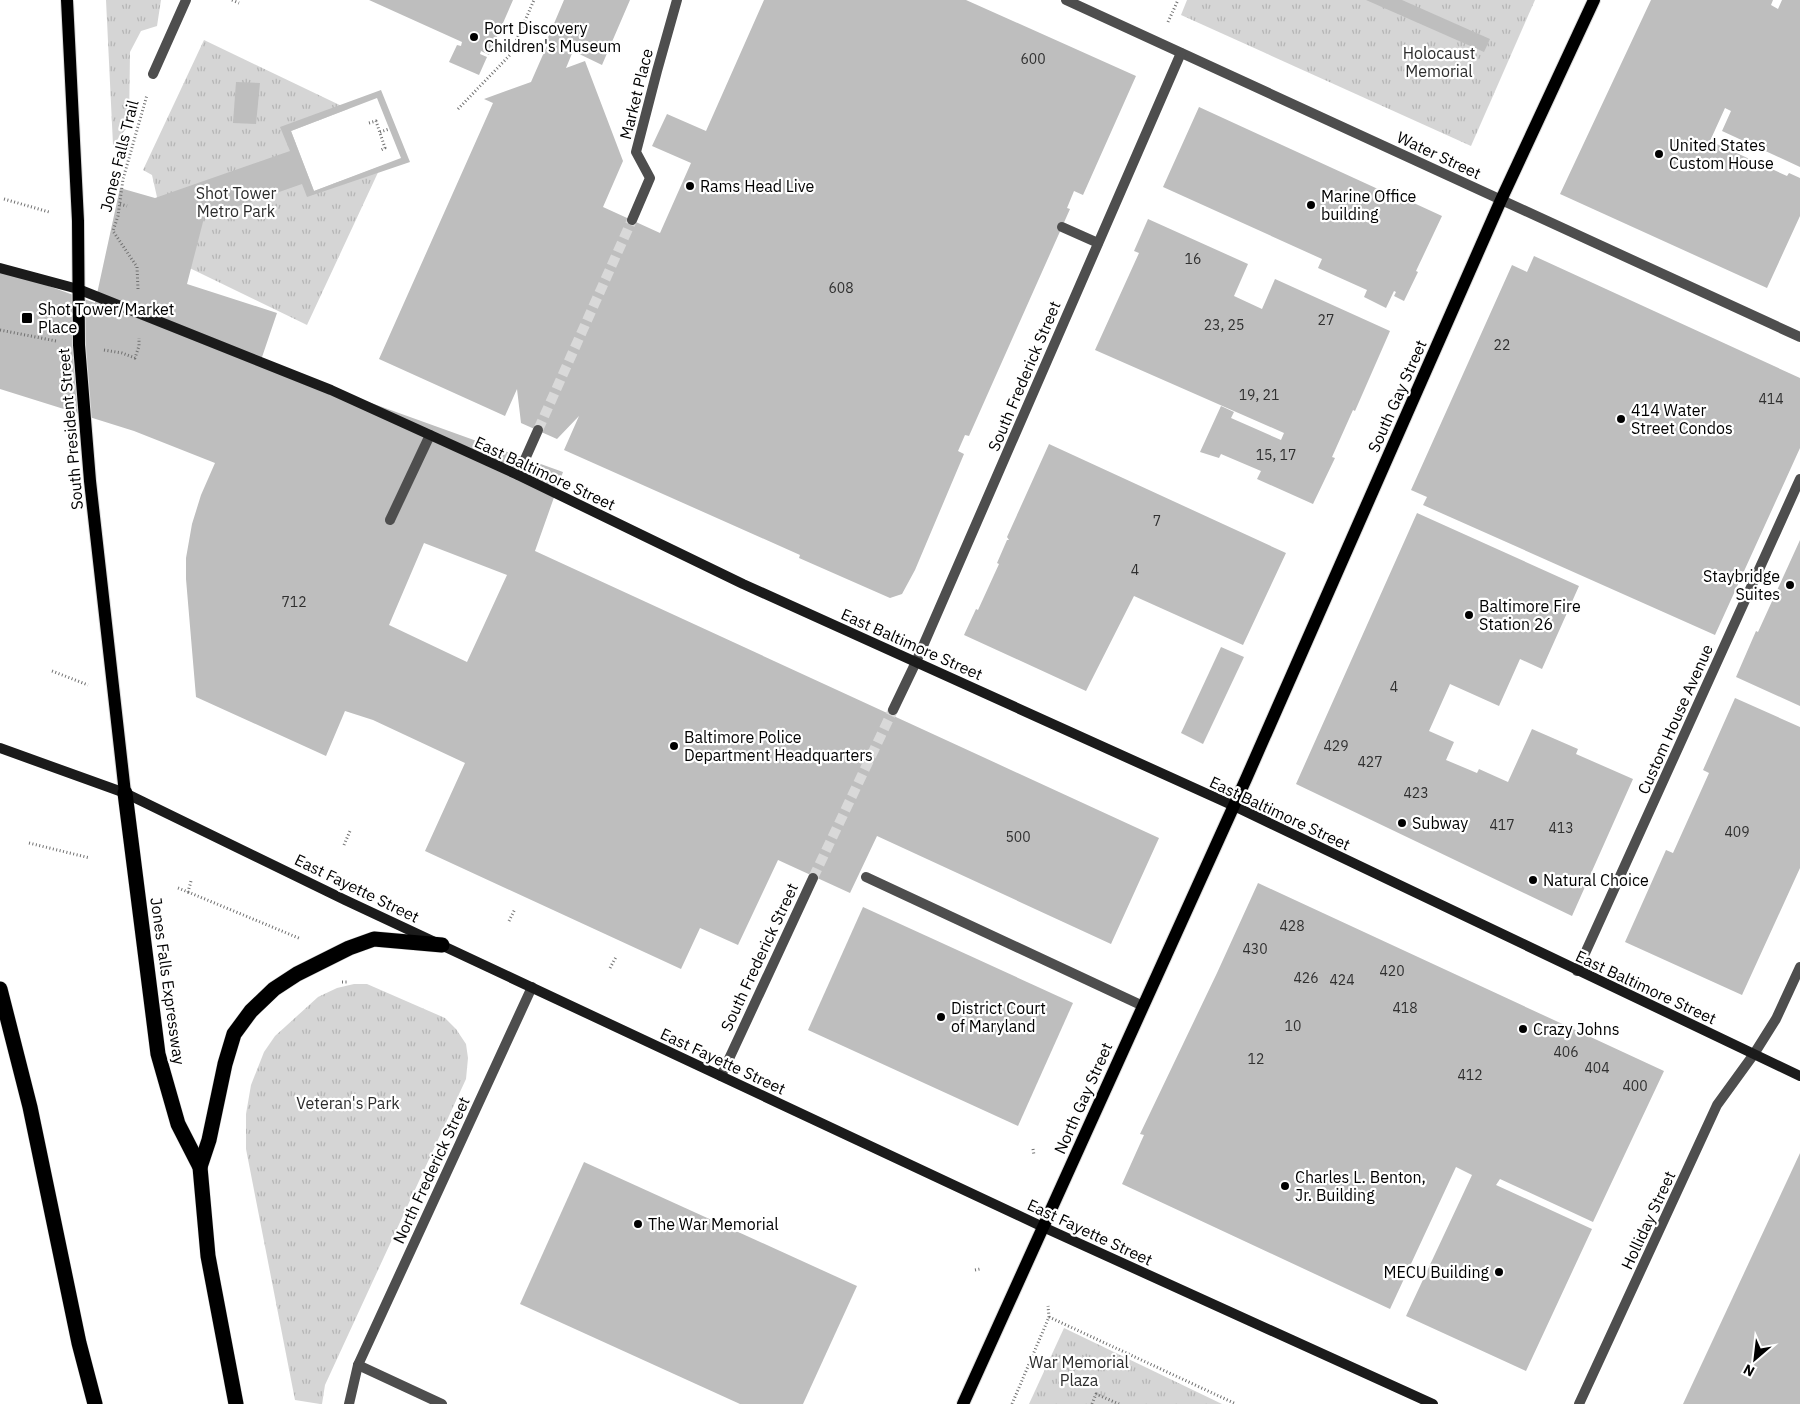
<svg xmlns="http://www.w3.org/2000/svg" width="1800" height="1404" viewBox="0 0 1800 1404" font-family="'IBM Plex Sans',sans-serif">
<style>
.park{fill:url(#park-tufts)}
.building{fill:#bebebe;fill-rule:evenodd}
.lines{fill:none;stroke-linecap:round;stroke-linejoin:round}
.pedestrian-tunnel{stroke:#d9d9d9;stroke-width:10;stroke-dasharray:10 5;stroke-linecap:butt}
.minor-tunnel{stroke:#d9d9d9;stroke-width:10;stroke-dasharray:10 5;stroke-linecap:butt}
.primary-casing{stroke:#dbdbdb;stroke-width:14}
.motorway-casing{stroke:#dbdbdb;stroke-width:16}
.path{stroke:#707070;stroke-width:3;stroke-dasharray:1 2.5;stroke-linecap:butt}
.service{stroke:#4e4e4e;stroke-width:10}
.pedestrian{stroke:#4e4e4e;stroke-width:10}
.minor{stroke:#4e4e4e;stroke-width:10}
.secondary{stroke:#1b1b1b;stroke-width:10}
.primary{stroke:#000;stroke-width:12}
.motorway{stroke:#000;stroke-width:15}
.poi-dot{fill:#000;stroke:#fff;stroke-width:2}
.labels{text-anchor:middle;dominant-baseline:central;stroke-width:4.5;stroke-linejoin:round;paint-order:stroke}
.number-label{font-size:14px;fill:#303030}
.poi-label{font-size:16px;fill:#000;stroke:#fff;text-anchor:start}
.park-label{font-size:16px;fill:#2c2c2c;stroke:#fff}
.street-label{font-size:16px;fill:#000;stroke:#fff}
</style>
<defs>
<pattern id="park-tufts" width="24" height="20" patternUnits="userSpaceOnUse" patternTransform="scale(1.25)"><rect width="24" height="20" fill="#d5d5d5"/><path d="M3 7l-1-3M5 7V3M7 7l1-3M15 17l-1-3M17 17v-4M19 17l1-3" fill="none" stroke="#b5b5b5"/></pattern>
</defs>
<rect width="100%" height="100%" fill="#fff"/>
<!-- park -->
<g class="park">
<path d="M106,0H161L157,26L141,31L130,52L129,125L113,145Z"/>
<path d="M1187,0H1535L1471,146L1181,15Z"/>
<path d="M204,40L348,109L291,131L314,191L381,166L307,325L171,259L152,175L143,170Z"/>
<path d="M354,984H367L445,1018L456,1029L466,1044L468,1058L466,1079L325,1385L322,1404H320L295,1400L246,1149V1114L251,1085L264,1052L275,1036L318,997L337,988Z"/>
<path d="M1064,1328L1222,1404H1029Z"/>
</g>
<!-- building -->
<g class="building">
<path d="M369,0H513L489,55L481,51L480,54L487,57L479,75L449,62L457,45L461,46L462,42Z"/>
<path d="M564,0H630L602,65L573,51L566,68L585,61L623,161L603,207L660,233L691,163L652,146L667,114L706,131L764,0H966L1136,76L1083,195L1074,191L1067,208L1070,209L969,436L965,435L958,451L964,454L915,570L902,594L890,598L799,558L800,555L564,450L579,416L557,439L521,423L517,389L505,416L379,359L493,103L484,99L531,82L549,41L547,40Z"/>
<path d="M1366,0H1402L1490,39L1484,52Z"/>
<path d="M1651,0H1773L1771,5L1778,9L1782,0H1800V167L1722,131L1731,111L1725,108L1710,141L1787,176L1789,173L1800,178V216L1767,288L1560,194Z"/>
<path d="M236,82L260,83L256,124L233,123Z"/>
<path d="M381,90L410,162L307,197L302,184L204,218L187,284L277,313L260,363L563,472L535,551L1159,838L1111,944L877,836L850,893L778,860L738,945L700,928L681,969L425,851L465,763L373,720L345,711L326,756L196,697L186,579V558L192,524L201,495L215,463L134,431L0,389V268L95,303L120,188L155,198L290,151L280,127ZM377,98L401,158L314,191L291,131ZM424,543L507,575L467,662L389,625Z"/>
<path d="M1199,107L1391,195L1392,193L1442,216L1416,271L1418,272L1404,301L1394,296L1396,292L1394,291L1386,308L1364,297L1367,290L1318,268L1322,259L1163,187Z"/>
<path d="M1148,219L1248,264L1234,296L1262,309L1275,279L1390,331L1355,411L1353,410L1332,457L1335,458L1313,504L1257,479L1261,471L1221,454L1219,458L1200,452L1221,406L1234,412L1231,418L1281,440L1284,433L1095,350L1139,253L1134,251Z"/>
<path d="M1534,256L1800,378V448L1715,635L1423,505L1427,497L1411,490L1512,265L1527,272Z"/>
<path d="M1049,444L1286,553L1243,645L1134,596L1086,691L964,635L976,609L978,610L999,564L997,563L1007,540H1009L1007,537Z"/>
<path d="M1417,513L1579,586L1542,669L1520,659L1499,706L1450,684L1429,731L1454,742L1446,760L1477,773L1479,769L1508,782L1532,729L1578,749L1576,754L1633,779L1572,916L1296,784Z"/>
<path d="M1800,540V706L1736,677L1756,631L1758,632Z"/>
<path d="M1221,647L1244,657L1203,744L1181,733Z"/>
<path d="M1735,698L1800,727V868L1742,995L1625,942L1666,850L1673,853L1709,773L1703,770Z"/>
<path d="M1258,883L1664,1071L1593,1222L1500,1179L1496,1185L1592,1229L1526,1371L1406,1316L1472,1175L1456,1167L1390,1309L1122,1184L1144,1135L1140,1134L1217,973Z"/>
<path d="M863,907L1073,1003L1018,1126L808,1030Z"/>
<path d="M1800,1153V1404H1683Z"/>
<path d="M584,1162L857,1286L803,1404H740L520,1304Z"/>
</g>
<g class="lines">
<!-- pedestrian-tunnel -->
<path class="pedestrian-tunnel" d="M538,430L632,220"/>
<!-- minor-tunnel -->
<path class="minor-tunnel" d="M813,878L893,710"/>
<!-- primary casing -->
<g class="primary-casing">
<g id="primary">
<path d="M67,0L78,221L79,345L90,481L125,793"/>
<path d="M963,1404L1246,779L1501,200L1594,0"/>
</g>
</g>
<!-- motorway casing -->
<g class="motorway-casing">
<g id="motorway">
<path d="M125,793L158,1054L178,1124L200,1167L208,1256L236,1404"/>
<path d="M0,989L30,1107L79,1343L95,1404"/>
<path d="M200,1167L209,1140L225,1064L234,1034L251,1011L274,989L297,974L349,948L374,939L442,945"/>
</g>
</g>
<!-- path -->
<g class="path">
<path d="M232,0L239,3"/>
<path d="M1168,22L1178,0"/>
<path d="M458,109L510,55L534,0"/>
<path d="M369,123L376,121L385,148L381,150"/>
<path d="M380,132L389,129"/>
<path d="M4,199L49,212"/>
<path d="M120,204L127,206"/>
<path d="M138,289L137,267L113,231L118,216L123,179L147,95"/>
<path d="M0,330L56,341"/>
<path d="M104,350L122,353L135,358L139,346V338"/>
<path d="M52,671L88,685"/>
<path d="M29,843L90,858"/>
<path d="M344,845L350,831"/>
<path d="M178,888L188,892L191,881"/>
<path d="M188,892L301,939"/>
<path d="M509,921L515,909"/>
<path d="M610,968L616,957"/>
<path d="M342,982H349"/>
<path d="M1033,1149L1034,1155"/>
<path d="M975,1270L980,1269"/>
<path d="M1049,1317L1236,1404"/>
<path d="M1012,1404L1049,1317L1048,1306"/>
<path d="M1092,1404L1096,1394L1119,1404"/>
</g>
<!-- service -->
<g class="service">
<path d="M1062,227L1098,243"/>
<path d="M390,520L430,435"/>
<path d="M866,877L1143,1006"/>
</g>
<!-- pedestrian -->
<g class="pedestrian">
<path d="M153,74L186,0"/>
<path d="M632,220L650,178L636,152L657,71L677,0"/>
<path d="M518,475L538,430"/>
</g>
<!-- minor -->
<g class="minor">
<path d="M1066,0L1800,337"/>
<path d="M893,710L916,662L1181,53"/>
<path d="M1577,971L1800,479"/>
<path d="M721,1076L813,878"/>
<path d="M358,1365L442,1404"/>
<path d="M349,1404L358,1365L532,987"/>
<path d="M1579,1404L1717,1105L1754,1054L1776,1019L1800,967"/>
</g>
<!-- secondary -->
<g class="secondary">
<path d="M0,268L78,289L331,390L518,475L743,584L1234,806L1800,1076"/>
<path d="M0,748L125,793L345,900L1043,1227L1433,1404"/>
</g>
<!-- primary -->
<use href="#primary" class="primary"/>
<!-- motorway -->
<use href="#motorway" class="motorway"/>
</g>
<!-- markers -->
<g class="poi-dot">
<circle cx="474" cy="37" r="5"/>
<circle cx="1659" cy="154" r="5"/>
<circle cx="690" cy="186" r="5"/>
<circle cx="1311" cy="205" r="5"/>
<rect x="21" y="312" width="12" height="12" rx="2.5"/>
<circle cx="1621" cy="419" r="5"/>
<circle cx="1790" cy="585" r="5"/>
<circle cx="1469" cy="615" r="5"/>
<circle cx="674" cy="746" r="5"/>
<circle cx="1402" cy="823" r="5"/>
<circle cx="1533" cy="880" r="5"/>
<circle cx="941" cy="1017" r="5"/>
<circle cx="1523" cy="1029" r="5"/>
<circle cx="1285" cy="1186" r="5"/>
<circle cx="638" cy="1224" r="5"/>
<circle cx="1499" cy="1272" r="5"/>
</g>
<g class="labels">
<!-- number labels -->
<g class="number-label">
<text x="1033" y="59">600</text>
<text x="1193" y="259">16</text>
<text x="841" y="288">608</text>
<text x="1326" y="320">27</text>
<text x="1224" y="325">23, 25</text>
<text x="1502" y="345">22</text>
<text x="1259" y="395">19, 21</text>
<text x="1771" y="399">414</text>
<text x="1276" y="455">15, 17</text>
<text x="1157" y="521">7</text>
<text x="1135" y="570">4</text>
<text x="294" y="602">712</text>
<text x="1394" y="687">4</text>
<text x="1336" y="746">429</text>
<text x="1370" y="762">427</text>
<text x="1416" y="793">423</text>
<text x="1502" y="825">417</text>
<text x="1561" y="828">413</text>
<text x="1737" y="832">409</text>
<text x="1018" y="837">500</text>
<text x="1292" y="926">428</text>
<text x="1255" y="949">430</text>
<text x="1392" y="971">420</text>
<text x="1306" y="978">426</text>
<text x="1342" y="980">424</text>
<text x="1405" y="1008">418</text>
<text x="1293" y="1026">10</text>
<text x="1566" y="1052">406</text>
<text x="1256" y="1059">12</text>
<text x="1597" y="1068">404</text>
<text x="1470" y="1075">412</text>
<text x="1635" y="1086">400</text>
</g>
<!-- poi labels -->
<g class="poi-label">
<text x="484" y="28">Port Discovery<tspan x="484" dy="18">Children's Museum</tspan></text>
<text x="1669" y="145">United States<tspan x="1669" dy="18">Custom House</tspan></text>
<text x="700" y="186">Rams Head Live</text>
<text x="1321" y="196">Marine Office<tspan x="1321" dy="18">building</tspan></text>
<text x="38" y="309">Shot Tower/Market<tspan x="38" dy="18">Place</tspan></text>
<text x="1631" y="410">414 Water<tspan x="1631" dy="18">Street Condos</tspan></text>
<text x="1780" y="576" text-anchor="end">Staybridge<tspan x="1780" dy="18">Suites</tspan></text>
<text x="1479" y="606">Baltimore Fire<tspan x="1479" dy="18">Station 26</tspan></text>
<text x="684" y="737">Baltimore Police<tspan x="684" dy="18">Department Headquarters</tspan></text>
<text x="1412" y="823">Subway</text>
<text x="1543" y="880">Natural Choice</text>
<text x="951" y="1008">District Court<tspan x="951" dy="18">of Maryland</tspan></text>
<text x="1533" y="1029">Crazy Johns</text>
<text x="1295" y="1177">Charles L. Benton,<tspan x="1295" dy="18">Jr. Building</tspan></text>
<text x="648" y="1224">The War Memorial</text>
<text x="1489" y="1272" text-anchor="end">MECU Building</text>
</g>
<!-- park labels -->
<g class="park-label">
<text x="1439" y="53">Holocaust<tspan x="1439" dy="18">Memorial</tspan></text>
<text x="236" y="193">Shot Tower<tspan x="236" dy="18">Metro Park</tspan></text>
<text x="348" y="1103">Veteran's Park</text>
<text x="1079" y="1362">War Memorial<tspan x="1079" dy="18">Plaza</tspan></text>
</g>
<!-- street labels -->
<g class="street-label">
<text transform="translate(636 94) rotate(-76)">Market Place</text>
<text transform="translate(1439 155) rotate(25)">Water Street</text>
<text transform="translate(119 156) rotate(-76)">Jones Falls Trail</text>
<text transform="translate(1024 376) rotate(-67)">South Frederick Street</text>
<text transform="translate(1397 396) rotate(-66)">South Gay Street</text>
<text transform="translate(70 429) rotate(-95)">South President Street</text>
<text transform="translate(545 473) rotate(25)">East Baltimore Street</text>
<text transform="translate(912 644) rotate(24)">East Baltimore Street</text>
<text transform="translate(1675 719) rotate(-66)">Custom House Avenue</text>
<text transform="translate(1280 813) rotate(25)">East Baltimore Street</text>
<text transform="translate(357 888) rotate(26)">East Fayette Street</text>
<text transform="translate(759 957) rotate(-65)">South Frederick Street</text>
<text transform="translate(168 981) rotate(82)">Jones Falls Expressway</text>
<text transform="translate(1646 987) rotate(25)">East Baltimore Street</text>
<text transform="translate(723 1061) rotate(25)">East Fayette Street</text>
<text transform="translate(1083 1098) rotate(-66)">North Gay Street</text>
<text transform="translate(431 1170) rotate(-65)">North Frederick Street</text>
<text transform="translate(1648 1220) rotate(-65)">Holliday Street</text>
<text transform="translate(1090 1232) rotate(25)">East Fayette Street</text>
</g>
</g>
<!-- north arrow -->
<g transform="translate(1755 1359) rotate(208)" stroke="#ffffff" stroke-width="4" paint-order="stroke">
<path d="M0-4L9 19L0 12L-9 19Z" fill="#000000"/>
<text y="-8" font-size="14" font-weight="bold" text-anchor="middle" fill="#000000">N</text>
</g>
</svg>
